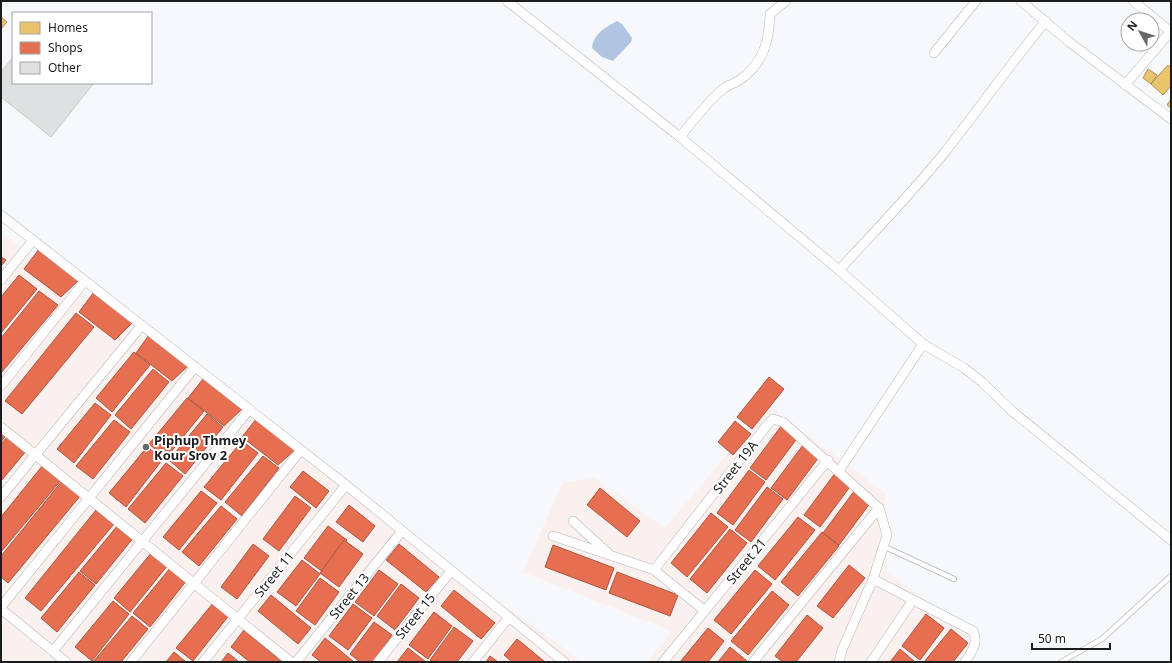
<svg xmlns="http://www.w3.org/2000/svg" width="1172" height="663" viewBox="0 0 1172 663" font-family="'Noto Sans',sans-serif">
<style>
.commercial{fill:#faf0ed}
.water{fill:#b1c5e2}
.homes{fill:#e9c46a;stroke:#ab9253}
.shops{fill:#e76f51;stroke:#aa5642}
.building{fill:#dfe0e2;stroke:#c7c9cb}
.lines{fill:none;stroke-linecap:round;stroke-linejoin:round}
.lane-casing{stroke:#b6b8bb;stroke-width:6}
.street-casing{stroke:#b6b8bb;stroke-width:10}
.lane{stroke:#fefefe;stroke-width:4.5}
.street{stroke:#fefefe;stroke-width:9}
.poi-dot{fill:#67696b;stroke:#fff;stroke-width:1.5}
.labels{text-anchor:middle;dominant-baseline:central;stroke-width:4;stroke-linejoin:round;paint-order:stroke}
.poi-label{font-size:13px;font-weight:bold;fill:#1a1c1e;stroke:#fff;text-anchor:start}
.street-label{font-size:13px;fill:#1a1c1e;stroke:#fff}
</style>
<rect width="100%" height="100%" fill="#f6f8fb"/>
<!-- commercial -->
<g class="commercial">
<path d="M1,232L582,662H1Z"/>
<path d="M768,406L885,493L887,572L977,638L962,662H647L672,631L523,572L562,484L593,477L665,528Z"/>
</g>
<!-- water -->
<path class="water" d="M617,21L622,24L632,38L631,42L613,61L602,57L592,48C594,33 605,28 617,21Z"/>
<!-- homes -->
<g class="homes">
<path d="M1,17L7,22L1,29Z"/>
<path d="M1168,65L1171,68V86L1163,95L1151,84Z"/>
<path d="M1148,69L1157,75L1151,84L1143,78Z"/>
<path d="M1171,99V108L1167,105Z"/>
</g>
<!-- shops -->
<g class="shops">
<path d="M39,249L79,280L61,297L24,269Z"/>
<path d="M1,257L6,260L1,266Z"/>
<path d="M19,275L37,289L1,333V297Z"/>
<path d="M39,291L58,305L1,373V338Z"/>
<path d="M94,292L133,322L115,340L79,312Z"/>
<path d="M76,313L94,327L22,414L5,401Z"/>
<path d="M149,335L189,365L172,381L136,353Z"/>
<path d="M134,352L150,365L112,412L96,398Z"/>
<path d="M153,369L169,382L131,429L115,415Z"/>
<path d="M769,377L784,389L752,429L737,417Z"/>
<path d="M203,379L242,409L224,426L188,398Z"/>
<path d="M187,398L204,411L166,458L149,444Z"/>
<path d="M95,403L111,415L74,463L57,449Z"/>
<path d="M207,414L223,427L185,474L169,460Z"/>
<path d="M257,418L297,448L278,465L242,437Z"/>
<path d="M114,420L130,432L93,479L76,466Z"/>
<path d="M735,421L751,434L733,455L718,442Z"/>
<path d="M782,425L798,437L766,480L750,468Z"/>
<path d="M1,430L7,434L1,442Z"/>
<path d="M8,436L27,450L1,481V444Z"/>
<path d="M242,441L258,453L221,500L204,487Z"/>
<path d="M803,445L819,457L787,500L771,488Z"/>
<path d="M147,447L163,459L126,507L109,493Z"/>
<path d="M263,456L279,468L242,516L225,502Z"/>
<path d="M166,463L183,476L145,523L128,509Z"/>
<path d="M43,465L62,479L1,552V517Z"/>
<path d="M749,470L765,482L733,525L717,513Z"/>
<path d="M303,471L329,491L316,508L290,487Z"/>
<path d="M836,472L852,484L820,527L804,515Z"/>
<path d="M62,481L81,495L8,583L1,577V556Z"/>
<path d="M767,487L783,499L751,542L735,530Z"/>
<path d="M600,488L640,521L627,537L587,505Z"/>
<path d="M855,490L871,502L839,545L823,533Z"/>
<path d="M201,491L217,503L179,550L163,537Z"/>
<path d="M295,496L311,508L279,551L263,539Z"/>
<path d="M349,505L375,526L363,542L336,522Z"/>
<path d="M221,506L237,519L199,566L182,552Z"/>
<path d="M96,510L114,524L41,611L25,598Z"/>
<path d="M711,513L728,527L687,577L671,563Z"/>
<path d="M798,517L815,530L775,580L758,566Z"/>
<path d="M118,525L134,537L96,584L80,571Z"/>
<path d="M328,526L347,540L323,572L304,558Z"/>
<path d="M730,529L747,543L707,593L690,579Z"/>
<path d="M822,532L839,546L798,596L781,582Z"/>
<path d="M344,540L363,554L339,587L320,573Z"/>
<path d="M253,544L269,556L237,599L221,587Z"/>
<path d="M399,544L439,577L426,592L386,560Z"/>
<path d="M553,545L614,568L606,590L545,567Z"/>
<path d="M152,552L168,565L130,612L114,598Z"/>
<path d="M302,560L320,574L296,606L277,592Z"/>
<path d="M849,565L865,578L833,618L817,606Z"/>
<path d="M171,567L187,580L150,627L133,613Z"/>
<path d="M379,570L398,584L374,616L355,602Z"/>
<path d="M755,570L772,584L731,634L714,620Z"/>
<path d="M79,572L95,585L57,632L41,618Z"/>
<path d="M617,572L678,595L670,616L609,593Z"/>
<path d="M320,578L339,592L315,625L296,611Z"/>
<path d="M401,584L419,598L395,630L377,616Z"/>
<path d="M454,590L495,623L481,639L441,606Z"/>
<path d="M772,591L789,605L748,655L731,641Z"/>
<path d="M271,595L311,628L298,644L258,611Z"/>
<path d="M113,601L129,614L92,661L75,647Z"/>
<path d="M214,602L230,614L193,661L176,648Z"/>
<path d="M353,604L372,618L348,650L329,636Z"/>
<path d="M434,612L452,626L428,659L409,645Z"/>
<path d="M926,614L944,628L920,660L902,646Z"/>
<path d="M807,615L823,628L796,662H783L775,656Z"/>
<path d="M132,616L148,629L121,662H93Z"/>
<path d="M374,622L392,635L373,662H360L350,654Z"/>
<path d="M454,627L473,641L457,662H433L430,660Z"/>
<path d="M708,628L724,641L708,662H680Z"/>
<path d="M951,629L968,643L953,662H924Z"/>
<path d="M244,630L282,662H250L231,647Z"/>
<path d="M325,638L354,662H321L312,655Z"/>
<path d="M517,639L545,662H512L504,655Z"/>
<path d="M730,647L747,661L746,662H718Z"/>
<path d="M408,648L426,662H397Z"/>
<path d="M900,649L915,662H890Z"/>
<path d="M174,652L186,662H166Z"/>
<path d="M228,653L239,662H221Z"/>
<path d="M490,656L498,662H486Z"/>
</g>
<!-- building -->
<path class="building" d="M13,57V83H94L51,137L1,97V72Z"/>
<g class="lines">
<!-- lane casing -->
<g class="lane-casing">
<g id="lane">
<path d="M883,546L954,579"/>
<path d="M1061,662L1102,639L1171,576"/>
</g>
</g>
<!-- street casing -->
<g class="street-casing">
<g id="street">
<path d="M507,1L680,137L839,270L923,344L964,368L982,382L1013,412L1171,540"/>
<path d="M1021,1L1068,41L1171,119"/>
<path d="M1133,1L1171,32"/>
<path d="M934,53L976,1"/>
<path d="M1125,85L1171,31"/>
<path d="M680,137C693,121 706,103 723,89C728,85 736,83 741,79C764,62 769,41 770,14L786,1"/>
<path d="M1,215L346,485L564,662"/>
<path d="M839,270C875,231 912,193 945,152C979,109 1010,64 1046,21"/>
<path d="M1,280L33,240"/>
<path d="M1,386L85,281"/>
<path d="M1,427L291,662"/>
<path d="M839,471L923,344"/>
<path d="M1,497L142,325"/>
<path d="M573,521L608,553"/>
<path d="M553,536L654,570L705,611"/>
<path d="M654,570L768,424L773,419L783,422L879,508L887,535L873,579L842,650L839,662"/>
<path d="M873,579L973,631C979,643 972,651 965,662"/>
<path d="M1,607L195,367"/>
<path d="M1,609L66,662"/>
<path d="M53,651L249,410"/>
<path d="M131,662L301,450"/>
<path d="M203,662L346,485"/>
<path d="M296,662L402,531"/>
<path d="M378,662L451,571"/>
<path d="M473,662L509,617"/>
<path d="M663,662L828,460"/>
<path d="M753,662L879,508"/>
<path d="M871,662L913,600"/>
</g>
</g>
<!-- lane -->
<use href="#lane" class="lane"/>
<!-- street -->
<use href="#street" class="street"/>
</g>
<!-- markers -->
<circle class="poi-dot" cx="146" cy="447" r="4"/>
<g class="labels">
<!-- poi labels -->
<g class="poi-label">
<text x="154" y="440">Piphup Thmey<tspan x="154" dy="15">Kour Srov 2</tspan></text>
</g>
<!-- street labels -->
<g class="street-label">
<text transform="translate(735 467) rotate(-52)">Street 19A</text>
<text transform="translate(746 561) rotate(-51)">Street 21</text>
<text transform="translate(274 574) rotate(-51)">Street 11</text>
<text transform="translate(349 596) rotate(-51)">Street 13</text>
<text transform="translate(415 616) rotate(-51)">Street 15</text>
</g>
</g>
<!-- border -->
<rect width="1172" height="663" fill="none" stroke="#1a1c1e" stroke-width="4"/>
<!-- legend -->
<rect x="12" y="12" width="140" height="72" fill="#ffffff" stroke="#a3a4a5"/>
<rect x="20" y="22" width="20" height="12" fill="#e9c46a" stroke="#a3a4a5"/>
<text x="48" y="32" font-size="12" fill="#1a1c1e">Homes</text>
<rect x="20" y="42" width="20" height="12" fill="#e76f51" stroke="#a3a4a5"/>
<text x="48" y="52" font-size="12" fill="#1a1c1e">Shops</text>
<rect x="20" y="62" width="20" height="12" fill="#dfe0e2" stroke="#a3a4a5"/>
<text x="48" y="72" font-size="12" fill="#1a1c1e">Other</text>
<!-- north arrow -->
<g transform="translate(1140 32) rotate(309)"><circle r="19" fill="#ffffff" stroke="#a3a4a5"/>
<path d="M0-3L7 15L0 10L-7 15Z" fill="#67696b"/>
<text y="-6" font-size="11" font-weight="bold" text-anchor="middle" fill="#1a1c1e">N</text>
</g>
<!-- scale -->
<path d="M1032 643v6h78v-6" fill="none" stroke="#1a1c1e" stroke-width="2"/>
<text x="1038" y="643" font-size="12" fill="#1a1c1e" stroke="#ffffff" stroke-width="3" paint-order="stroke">50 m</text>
</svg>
